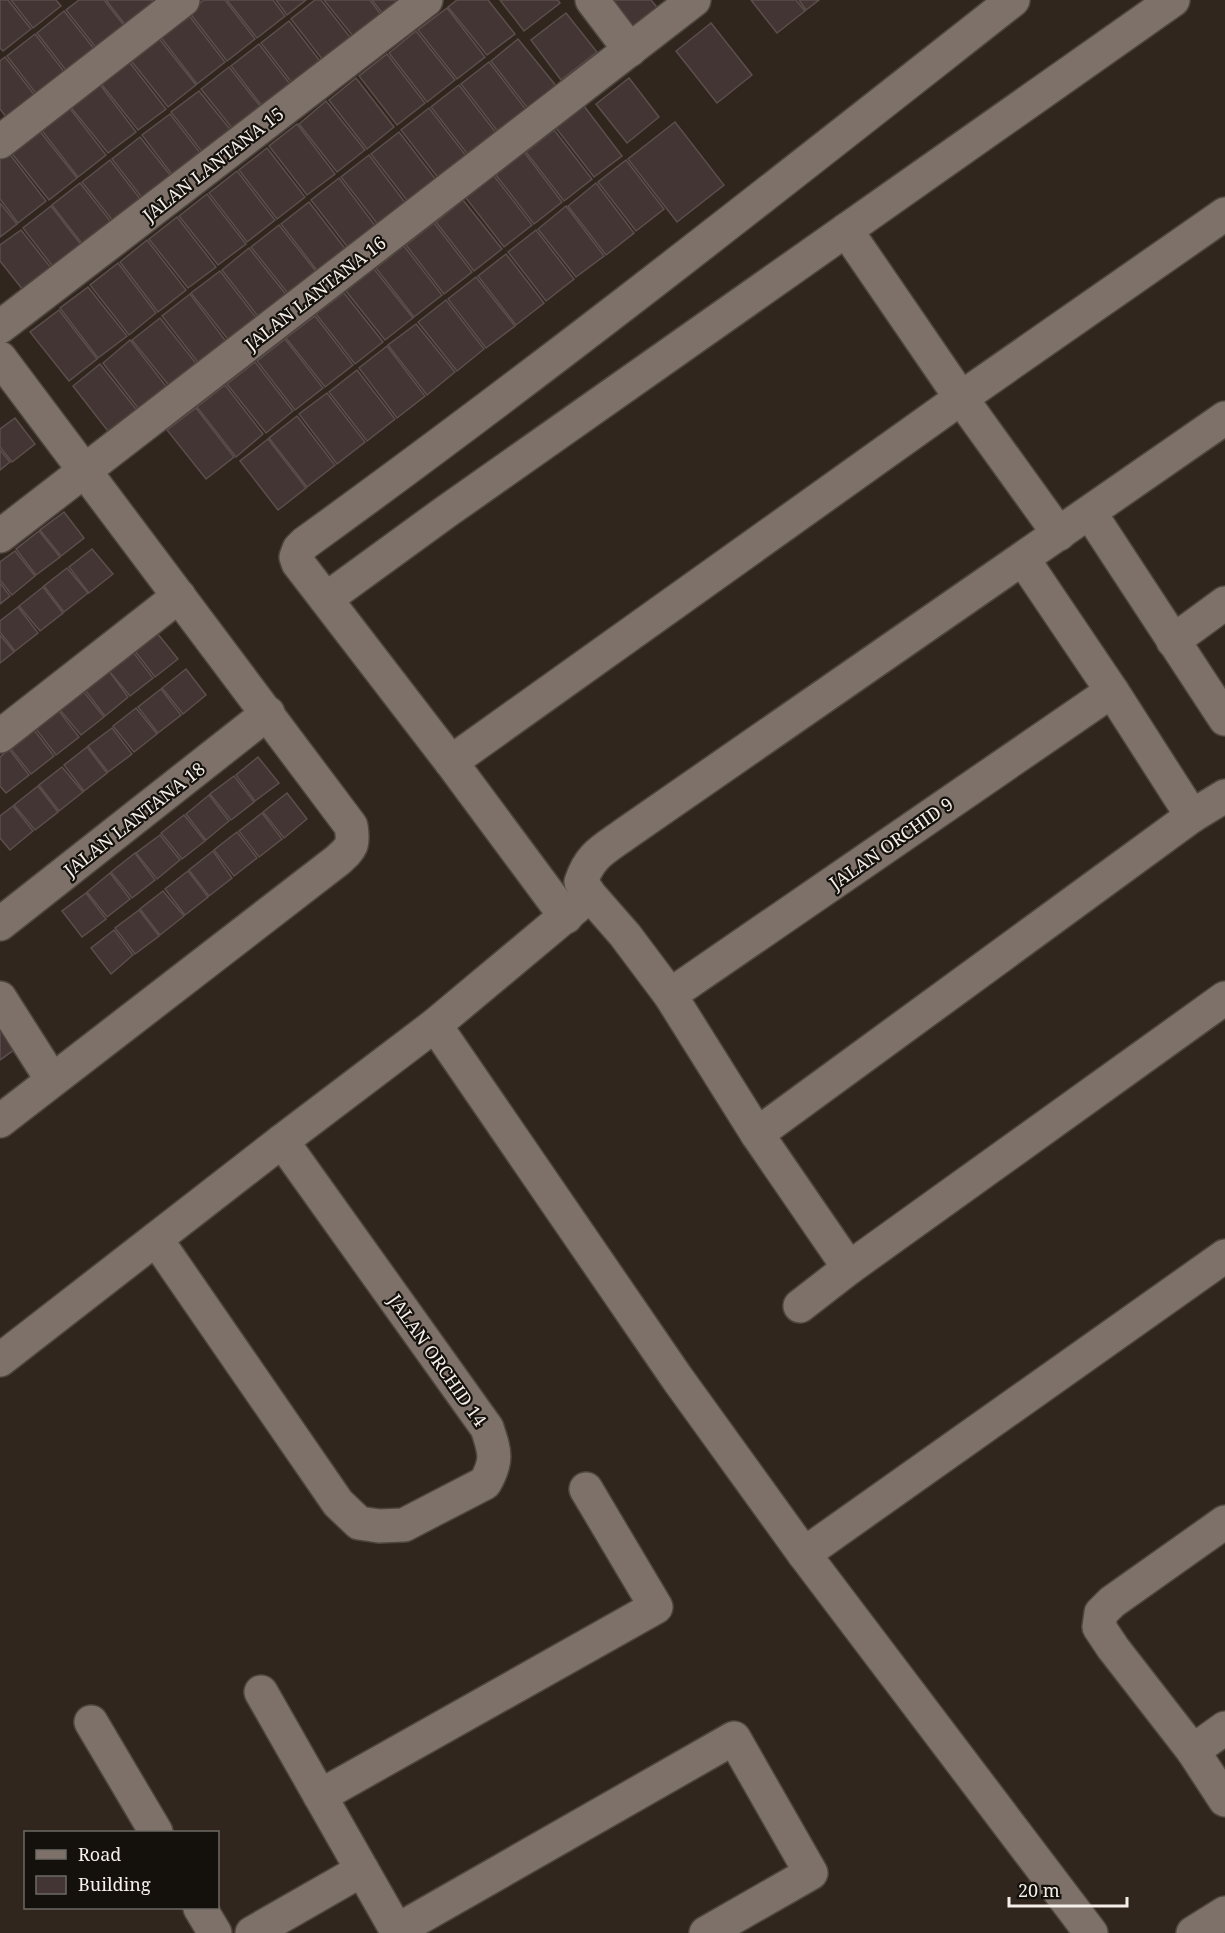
<svg xmlns="http://www.w3.org/2000/svg" width="1225" height="1933" viewBox="0 0 1225 1933" font-family="'Noto Serif',serif">
<style>
.building{fill:#433534;stroke:#5c4e4c;stroke-width:1.5}
.lines{fill:none;stroke-linecap:round;stroke-linejoin:round}
.street-casing{stroke:#4d453e;stroke-width:36}
.street{stroke:#7d7169;stroke-width:33}
.labels{text-anchor:middle;dominant-baseline:central;stroke-width:4.5;stroke-linejoin:round;paint-order:stroke}
.street-label{font-size:18px;fill:#f5eee9;stroke:#14100c}
</style>
<rect width="100%" height="100%" fill="#30261e"/>
<!-- building -->
<g class="building">
<path d="M0,0H8L31,29L3,51L0,48Z"/>
<path d="M11,0H56L61,6L33,28Z"/>
<path d="M79,0H104L133,37L105,59L66,10Z"/>
<path d="M106,0H152L163,14L134,36Z"/>
<path d="M204,0H225L255,39L227,61L189,12Z"/>
<path d="M227,0H273L285,16L257,38Z"/>
<path d="M276,0H306L287,15Z"/>
<path d="M315,0H321L357,46L329,68L291,19Z"/>
<path d="M324,0H370L387,23L360,45Z"/>
<path d="M372,0H416L389,22Z"/>
<path d="M457,0H488L515,34L487,55L448,7Z"/>
<path d="M500,0H558L560,3L524,31Z"/>
<path d="M606,0H651L661,12L633,34Z"/>
<path d="M751,0H796L805,11L777,33Z"/>
<path d="M799,0H819L806,10Z"/>
<path d="M447,8L485,57L457,79L418,30Z"/>
<path d="M64,11L103,60L75,82L37,33Z"/>
<path d="M187,13L225,62L197,84L159,35Z"/>
<path d="M566,13L597,52L561,80L531,40Z"/>
<path d="M289,21L327,70L299,92L261,43Z"/>
<path d="M711,23L752,75L717,103L676,51Z"/>
<path d="M416,31L455,80L427,102L389,53Z"/>
<path d="M35,34L73,83L45,105L7,56Z"/>
<path d="M157,36L196,85L168,107L129,58Z"/>
<path d="M518,39L557,87L529,110L491,61Z"/>
<path d="M259,44L297,93L269,115L231,66Z"/>
<path d="M387,54L425,103L397,125L359,76Z"/>
<path d="M5,57L43,106L15,129L0,109V61Z"/>
<path d="M127,59L166,109L138,130L99,81Z"/>
<path d="M489,62L527,111L499,133L461,84Z"/>
<path d="M229,67L268,116L240,138L201,89Z"/>
<path d="M356,78L394,127L367,149L329,100Z"/>
<path d="M629,78L659,117L627,143L596,104Z"/>
<path d="M98,82L136,132L108,153L69,105Z"/>
<path d="M459,85L497,134L469,156L431,107Z"/>
<path d="M199,91L238,139L210,162L171,112Z"/>
<path d="M326,101L365,150L337,172L299,124Z"/>
<path d="M68,106L106,155L78,177L40,128Z"/>
<path d="M584,106L622,156L594,177L556,128Z"/>
<path d="M429,108L467,157L439,179L401,130Z"/>
<path d="M170,114L208,163L180,185L142,135Z"/>
<path d="M675,122L724,185L677,222L628,159Z"/>
<path d="M297,124L335,174L307,195L269,146Z"/>
<path d="M38,129L77,178L49,200L10,151Z"/>
<path d="M554,130L592,179L564,201L526,152Z"/>
<path d="M399,132L437,181L409,203L371,154Z"/>
<path d="M140,137L178,185L150,208L112,159Z"/>
<path d="M267,148L305,197L277,219L239,170Z"/>
<path d="M8,152L46,201L18,223L0,199V158Z"/>
<path d="M524,152L562,202L534,224L496,175Z"/>
<path d="M369,155L407,205L379,226L341,177Z"/>
<path d="M110,160L148,209L121,231L82,182Z"/>
<path d="M626,160L664,209L636,231L598,182Z"/>
<path d="M237,171L275,220L247,242L209,193Z"/>
<path d="M494,176L532,225L504,247L466,198Z"/>
<path d="M339,178L377,228L349,249L311,200Z"/>
<path d="M80,183L119,232L90,254L52,205Z"/>
<path d="M596,183L634,233L606,255L568,206Z"/>
<path d="M207,194L246,244L218,265L179,216Z"/>
<path d="M463,200L502,249L474,271L436,222Z"/>
<path d="M309,202L347,251L319,273L281,224Z"/>
<path d="M0,203L17,224L0,237Z"/>
<path d="M51,206L89,255L61,277L23,228Z"/>
<path d="M566,206L604,256L576,277L538,229Z"/>
<path d="M177,217L216,267L188,288L149,239Z"/>
<path d="M434,223L472,272L444,294L406,245Z"/>
<path d="M279,225L318,274L290,296L251,247Z"/>
<path d="M21,230L59,278L31,300L0,261V245Z"/>
<path d="M536,230L574,279L546,301L508,252Z"/>
<path d="M147,240L186,290L158,312L120,262Z"/>
<path d="M404,246L442,295L414,317L376,268Z"/>
<path d="M249,248L288,297L260,319L222,270Z"/>
<path d="M506,254L544,303L516,325L478,276Z"/>
<path d="M118,263L156,313L129,335L90,285Z"/>
<path d="M374,269L413,318L385,340L346,291Z"/>
<path d="M220,271L258,320L230,342L191,293Z"/>
<path d="M476,277L515,326L486,348L448,299Z"/>
<path d="M88,287L127,336L98,358L60,308Z"/>
<path d="M344,293L383,342L355,364L316,314Z"/>
<path d="M190,294L228,344L200,365L162,316Z"/>
<path d="M446,300L484,349L457,371L418,322Z"/>
<path d="M59,310L97,359L69,381L30,332Z"/>
<path d="M315,316L353,365L325,387L286,338Z"/>
<path d="M160,318L199,367L171,388L132,340Z"/>
<path d="M416,324L455,372L427,395L388,345Z"/>
<path d="M285,339L323,388L295,410L257,361Z"/>
<path d="M130,340L169,390L141,412L103,363Z"/>
<path d="M387,346L425,396L397,418L359,368Z"/>
<path d="M255,362L293,411L266,433L227,384Z"/>
<path d="M100,364L139,413L111,435L73,386Z"/>
<path d="M357,370L395,419L367,441L329,392Z"/>
<path d="M225,385L263,434L236,457L197,407Z"/>
<path d="M327,393L365,442L337,464L299,414Z"/>
<path d="M196,408L234,457L206,479L167,430Z"/>
<path d="M297,416L335,465L307,487L269,438Z"/>
<path d="M15,418L35,444L12,462L0,447V429Z"/>
<path d="M268,439L306,488L278,510L240,461Z"/>
<path d="M0,450L10,462L0,470Z"/>
<path d="M64,512L84,538L61,556L40,530Z"/>
<path d="M39,531L60,557L36,575L16,549Z"/>
<path d="M92,549L113,574L89,593L69,567Z"/>
<path d="M15,551L35,576L12,595L0,580V562Z"/>
<path d="M67,568L88,593L64,612L44,586Z"/>
<path d="M0,583L10,596L0,604Z"/>
<path d="M43,587L63,613L40,631L19,606Z"/>
<path d="M18,607L38,633L15,651L0,632V621Z"/>
<path d="M157,633L178,659L155,677L135,651Z"/>
<path d="M0,635L14,652L0,663Z"/>
<path d="M133,652L153,678L130,696L109,671Z"/>
<path d="M186,669L206,695L183,714L162,688Z"/>
<path d="M109,671L128,697L105,716L85,690Z"/>
<path d="M161,689L181,715L158,733L138,707Z"/>
<path d="M83,691L104,717L81,735L60,710Z"/>
<path d="M136,708L157,734L134,752L113,726Z"/>
<path d="M59,711L79,737L56,755L36,729Z"/>
<path d="M112,728L132,754L108,772L88,746Z"/>
<path d="M34,730L54,756L31,774L10,748Z"/>
<path d="M87,747L107,773L84,791L64,765Z"/>
<path d="M9,749L29,775L6,793L0,786V757Z"/>
<path d="M258,757L279,783L255,801L236,775Z"/>
<path d="M62,767L83,792L59,811L39,785Z"/>
<path d="M234,776L254,802L231,820L210,794Z"/>
<path d="M38,786L58,812L35,830L14,805Z"/>
<path d="M287,793L307,819L284,838L263,812Z"/>
<path d="M209,795L229,821L206,840L186,814Z"/>
<path d="M13,806L33,831L10,850L0,838V816Z"/>
<path d="M262,813L282,839L259,857L239,831Z"/>
<path d="M184,815L205,841L182,859L161,833Z"/>
<path d="M237,832L257,858L234,876L214,850Z"/>
<path d="M160,835L180,860L157,879L136,853Z"/>
<path d="M213,851L232,878L209,896L189,870Z"/>
<path d="M135,853L155,880L132,898L111,872Z"/>
<path d="M188,871L208,897L185,915L165,889Z"/>
<path d="M110,873L130,899L107,917L87,892Z"/>
<path d="M163,891L184,916L160,935L140,909Z"/>
<path d="M86,893L106,919L82,937L62,911Z"/>
<path d="M139,910L159,936L135,954L115,928Z"/>
<path d="M114,930L133,955L111,974L91,948Z"/>
<path d="M0,1016L22,1044L0,1060Z"/>
</g>
<g class="lines">
<!-- street casing -->
<g class="street-casing">
<g id="street">
<path d="M592,0L630,50"/>
<path d="M0,142L183,0"/>
<path d="M846,230L961,398L1059,534"/>
<path d="M0,327L426,0"/>
<path d="M0,358L351,826C354,845 352,847 338,860L0,1121"/>
<path d="M1225,418L625,834C603,850 590,855 581,882L590,895L625,935L670,995L757,1134L849,1268L1225,998"/>
<path d="M1090,513L1225,719"/>
<path d="M0,536L694,0"/>
<path d="M1023,559L1112,691L1192,816"/>
<path d="M326,599L447,511L1173,0"/>
<path d="M1173,641L1225,603"/>
<path d="M0,736L179,596"/>
<path d="M451,762L961,398L1225,214"/>
<path d="M566,917L451,762L298,563L296,557L299,549L305,543C546,369 779,184 1013,0"/>
<path d="M0,924L268,713"/>
<path d="M670,995L1112,691"/>
<path d="M0,998L52,1080"/>
<path d="M435,1025L677,1378L804,1554L1091,1933"/>
<path d="M757,1134L1192,816L1225,796"/>
<path d="M156,1239L338,1503L359,1523L379,1526L404,1525L485,1483C498,1460 495,1452 487,1428L282,1141"/>
<path d="M800,1306L849,1268"/>
<path d="M0,1360L282,1141L435,1025L582,902"/>
<path d="M1225,1522L1112,1602L1101,1613L1099,1627L1113,1648L1193,1751L1225,1800"/>
<path d="M804,1554L1225,1256"/>
<path d="M261,1692L398,1933"/>
<path d="M91,1722L156,1832"/>
<path d="M1193,1751L1225,1728"/>
<path d="M320,1796L656,1607L586,1489"/>
<path d="M200,1908L215,1933"/>
<path d="M396,1931L734,1738L811,1873L706,1933"/>
<path d="M252,1933L362,1870"/>
<path d="M1193,1933L1225,1913"/>
</g>
</g>
<!-- street -->
<use href="#street" class="street"/>
</g>
<g class="labels">
<!-- street labels -->
<g class="street-label">
<text transform="translate(213 164) rotate(-38)">JALAN LANTANA 15</text>
<text transform="translate(315 293) rotate(-38)">JALAN LANTANA 16</text>
<text transform="translate(134 819) rotate(-38)">JALAN LANTANA 18</text>
<text transform="translate(891 843) rotate(-35)">JALAN ORCHID 9</text>
<text transform="translate(438 1360) rotate(55)">JALAN ORCHID 14</text>
</g>
</g>
<!-- legend -->
<rect x="24" y="1831" width="195" height="78" fill="#14100c" stroke="#6e6964" stroke-width="1.5"/>
<rect x="36" y="1850" width="30" height="9" fill="#7d7169" stroke="#6e6964" stroke-width="1.5"/>
<text x="78" y="1861" font-size="18" fill="#f5eee9">Road</text>
<rect x="36" y="1876" width="30" height="18" fill="#433534" stroke="#6e6964" stroke-width="1.5"/>
<text x="78" y="1891" font-size="18" fill="#f5eee9">Building</text>
<!-- scale -->
<path d="M1009 1897v9h118v-9" fill="none" stroke="#f5eee9" stroke-width="3"/>
<text x="1018" y="1897" font-size="18" fill="#f5eee9" stroke="#14100c" stroke-width="4.5" paint-order="stroke">20 m</text>
</svg>
